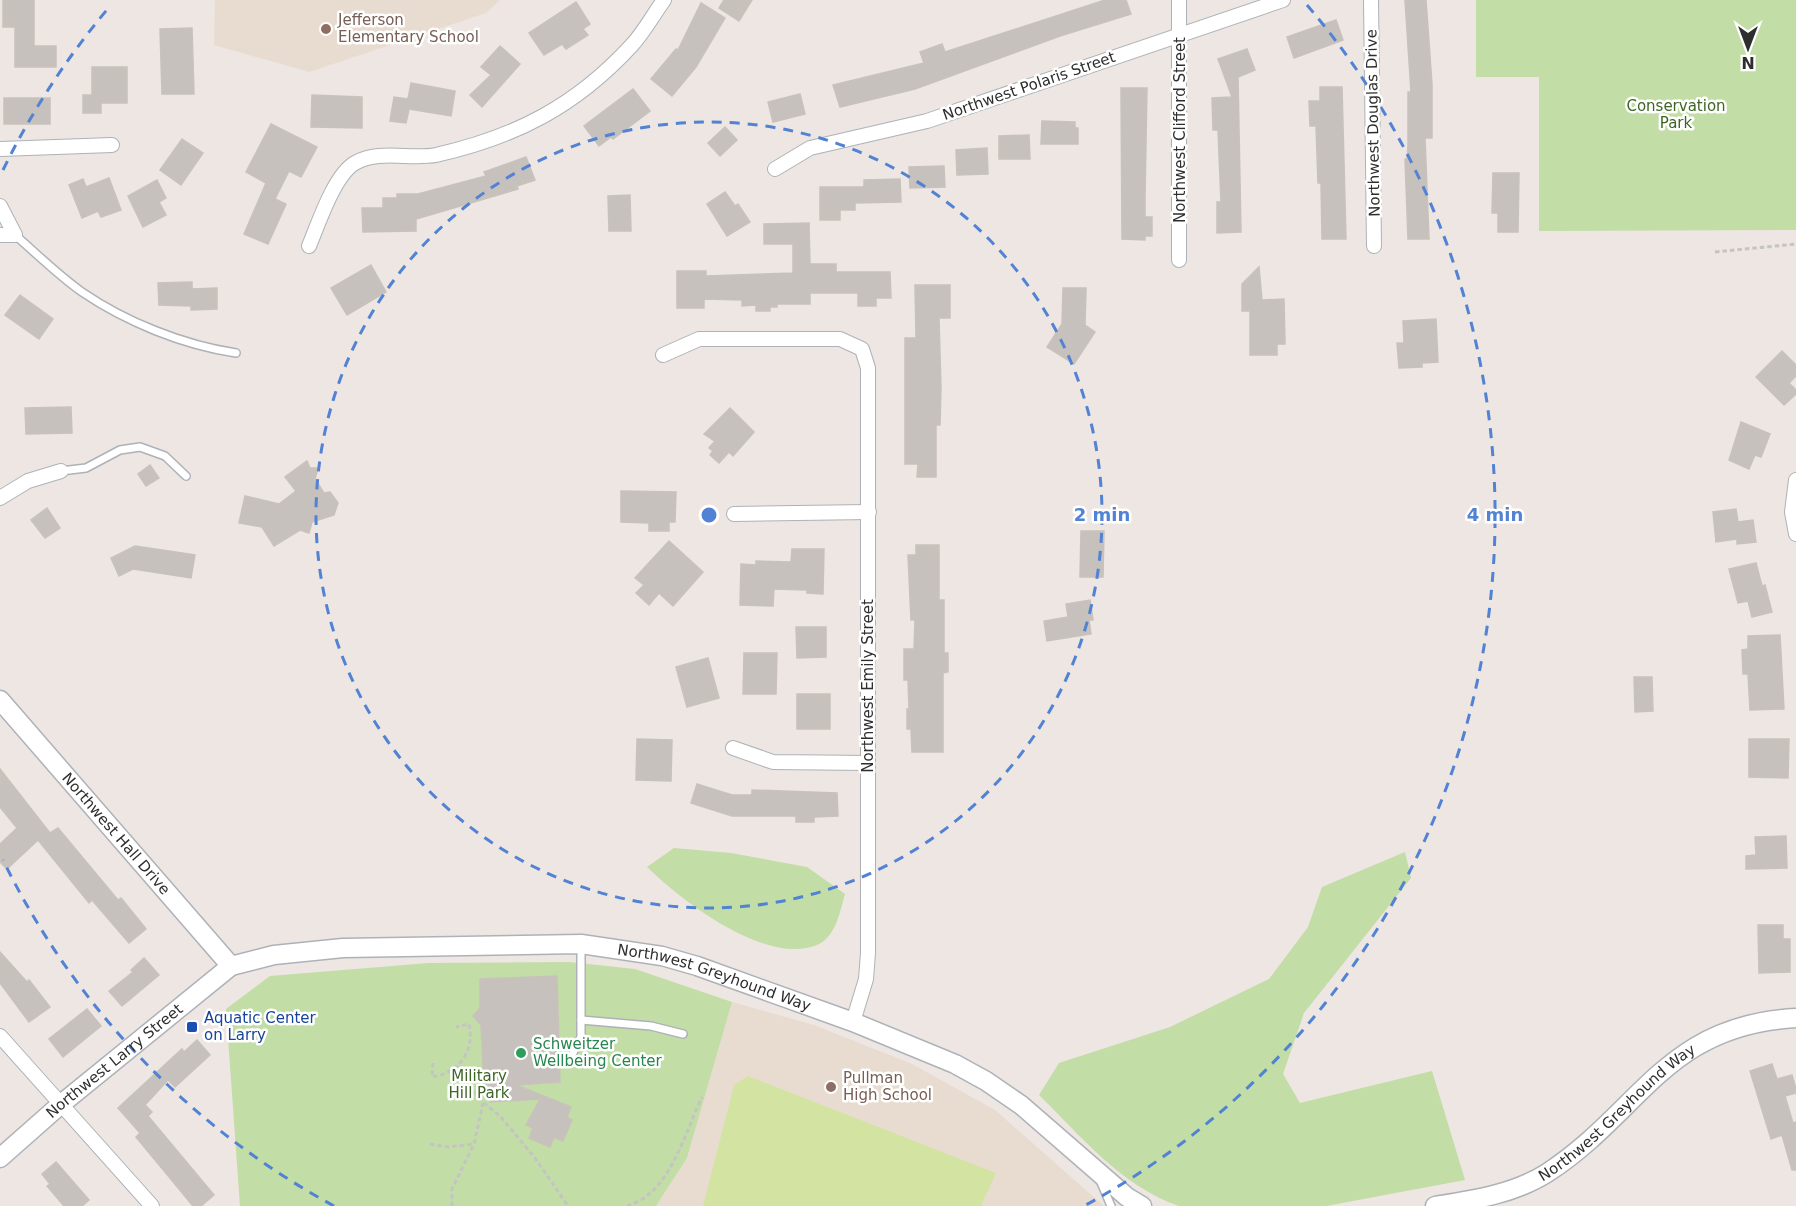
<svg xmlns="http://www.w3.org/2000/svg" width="1796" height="1206" viewBox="0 0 1796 1206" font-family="'DejaVu Sans',sans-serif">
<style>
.education{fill:#e8dcd1}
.green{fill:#c2dda5}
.pitch{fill:#d3e3a2}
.building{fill:#c6c1bd;stroke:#c9c2bb;stroke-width:1.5}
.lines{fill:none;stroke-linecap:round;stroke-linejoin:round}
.service-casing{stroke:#aeb2b8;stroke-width:10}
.minor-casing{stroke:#aeb2b8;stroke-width:16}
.tertiary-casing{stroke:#aeb2b8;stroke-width:21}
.path{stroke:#c4c4c4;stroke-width:3;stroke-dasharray:4.5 3;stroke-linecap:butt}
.service{stroke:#fff;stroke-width:7}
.minor{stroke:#fff;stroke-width:14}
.tertiary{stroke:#fff;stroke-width:18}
.ring{fill:none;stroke:#5182d4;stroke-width:3;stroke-dasharray:10 8}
.education-dot{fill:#8d6e63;stroke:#fff;stroke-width:2}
.transit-dot{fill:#1a4fb4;stroke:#fff;stroke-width:2}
.leisure-dot{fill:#2e9e5b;stroke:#fff;stroke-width:2}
.labels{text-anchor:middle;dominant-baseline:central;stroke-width:5;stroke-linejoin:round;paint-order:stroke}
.education-label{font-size:15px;fill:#785e54;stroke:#fff;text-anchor:start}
.street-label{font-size:15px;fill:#2e2e2e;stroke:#fff}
.park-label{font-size:15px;fill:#3d6524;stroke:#fff}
.transit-label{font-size:15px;fill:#164399;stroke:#fff;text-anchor:start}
.leisure-label{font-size:15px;fill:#27864d;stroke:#fff;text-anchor:start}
.centre{fill:#5182d4;stroke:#fff;stroke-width:3}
.ring-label{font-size:18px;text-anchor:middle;font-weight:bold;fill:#5182d4;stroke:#fff;stroke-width:5;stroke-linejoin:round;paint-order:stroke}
</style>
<rect width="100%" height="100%" fill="#ede6e2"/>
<!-- education -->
<g class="education">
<path d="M215,0H500L486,13L309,72L214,45Z"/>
<path d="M732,1002L814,1025L912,1064L995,1110L1104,1206H656L687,1158Z"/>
</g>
<!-- green -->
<g class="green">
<path d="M1476,0H1796V230L1539,231V77H1476Z"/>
<path d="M674,848L731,853L807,867L845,894C840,911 836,937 817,945C766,966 682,901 647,867Z"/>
<path d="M1405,852L1411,878L1304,1013L1283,1074L1300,1103L1432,1071L1465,1180L1326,1206H1179C1121,1186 1081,1136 1039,1095L1059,1063L1170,1027L1269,979L1308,927L1322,887Z"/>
<path d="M569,962L635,969L732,1002L687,1158L656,1206H240L226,1009L270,976L429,963Z"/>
</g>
<!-- pitch -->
<path class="pitch" d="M748,1076L996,1173L981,1206H703L734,1085Z"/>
<!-- building -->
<g class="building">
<path d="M3,0H34V46H56V67H15V27H3Z"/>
<path d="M724,0H752L739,21L719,8Z"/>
<path d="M1105,0H1126L1131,14L1060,36L915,89L840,107L833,85L924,63L920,52L942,44L945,52Z"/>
<path d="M1405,0H1426L1432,84V138H1425L1429,239H1408L1405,159H1407L1408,146V92H1411Z"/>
<path d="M576,2L590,24L583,29L588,35L566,49L562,44L544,55L529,33Z"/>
<path d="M701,3L725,18L696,67L672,96L651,79L676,49L678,50Z"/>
<path d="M1336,20L1343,40L1294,58L1287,37Z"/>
<path d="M192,28L194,94H162L160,29Z"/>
<path d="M500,46L520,64L482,107L470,95L491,75L481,67Z"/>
<path d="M1247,49L1255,70L1238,77L1241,232L1217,233V202H1221L1218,130H1213L1212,98L1232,97L1218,59Z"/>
<path d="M92,67H127V103H101V113H83V95H92Z"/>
<path d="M411,83L455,91L451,116L409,109L406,123L390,121L394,97L408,99Z"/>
<path d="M1320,87H1342L1346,239H1322L1321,183H1318L1316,126H1310L1309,101H1320Z"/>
<path d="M1121,88H1147L1145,197V217H1152V236H1145V240L1122,239Z"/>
<path d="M633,89L650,111L613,139L611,137L599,146L584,126Z"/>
<path d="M800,94L805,114L773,122L768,102Z"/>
<path d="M312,95L362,97V128L311,127Z"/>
<rect x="4" y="98" width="46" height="26"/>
<path d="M1042,121L1075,122V128H1078V144H1041Z"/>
<path d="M271,124L317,147L301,177L289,171L275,199L286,204L268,244L244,234L266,183L246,172Z"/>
<path d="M725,127L737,140L720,156L708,143Z"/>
<path d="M1029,135L1030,159H999V136Z"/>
<path d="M182,139L203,153L181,185L160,170Z"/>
<path d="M987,148L988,174L957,175L956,150Z"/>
<path d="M526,157L535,180L517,186L518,189L416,219V231L363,232L362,208H383V198H397V194H418L486,176L484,172Z"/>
<path d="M944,166L945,187L910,188L909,167Z"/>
<path d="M1493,173H1519L1518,232H1498V213H1492Z"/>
<path d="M109,178L121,210L101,217L98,211L82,218L69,185L83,179L86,187Z"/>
<path d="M900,179L901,202L855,203V210H840V220H820V187H864V180Z"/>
<path d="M157,180L166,198L159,202L166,215L143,227L128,196Z"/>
<path d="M725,192L735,206L738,204L750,222L727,236L707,204Z"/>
<path d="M630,195L631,231H609L608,196Z"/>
<path d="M809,223L810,264H836V272H890L891,298H876V306H858V293H810V304H777V307H770V311H756V305L742,306V300L704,299V308H677V271H706V276L793,273V244H764V224Z"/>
<path d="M371,265L386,292L347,315L331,288Z"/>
<path d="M1259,267L1262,300L1284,299L1285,344H1277V355H1250V311H1242V284Z"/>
<path d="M192,282V289L217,288V309L191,310V306L159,305L158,283Z"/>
<path d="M915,285H950V318H939L941,388L940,425H936V477H917L918,464H905V338H916Z"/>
<path d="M1063,288H1086L1085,325L1095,332L1074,364L1047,347L1062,324Z"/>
<path d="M20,295L53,319L39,339L5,315Z"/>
<path d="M1436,319L1438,362L1422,363V367L1399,368L1397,343H1404L1403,321Z"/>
<path d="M1782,351L1796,365V376L1789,383L1796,390V394L1784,405L1756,377Z"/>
<path d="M71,407L72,433L26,434L25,408Z"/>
<path d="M730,408L754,432L733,456L729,452L719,463L710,455L713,451L709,448L715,441L704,434Z"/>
<path d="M1741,422L1770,434L1761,457L1755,455L1749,469L1729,460Z"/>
<path d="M307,461L310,468H318L315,479L324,493L330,492L338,503L334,515L312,522L309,533L300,530L274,546L262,527L239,523L245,496L279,504L296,491L285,477Z"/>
<path d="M150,465L159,478L146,486L138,474Z"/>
<path d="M621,491L676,492L675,522H669V531H649V523L621,522Z"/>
<path d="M47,508L60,528L45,538L31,520Z"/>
<path d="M1736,509L1738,522L1753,520L1756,542L1737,544V539L1716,542L1713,512Z"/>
<path d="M1081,531H1104L1103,577H1080Z"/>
<path d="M669,541L703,572L673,606L659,593L649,605L636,593L644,585L635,578Z"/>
<path d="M916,545H939V600H944V653H948V672L943,673V752H912L911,729H907V709H909L908,680H904V649H914L915,620H911L908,555H916Z"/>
<path d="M135,546L195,555L191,578L133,569L119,576L111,558Z"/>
<path d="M792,549H824L823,594L807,593V590L774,589L773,606L740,605L741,564L756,565V561L791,562Z"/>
<path d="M1756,563L1762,586L1765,585L1772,612L1752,617L1748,601L1738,603L1729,569Z"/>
<path d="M1090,600L1093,620H1089L1091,634L1047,641L1044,621L1068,617L1066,604Z"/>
<path d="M796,627H826V657L797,658Z"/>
<path d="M1780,635L1784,709L1750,710L1748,674H1743L1742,650L1748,649V636Z"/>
<path d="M744,653H777L776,694H743Z"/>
<path d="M708,658L719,698L687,707L676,667Z"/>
<path d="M1634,677H1652L1653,711L1635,712Z"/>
<rect x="797" y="694" width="33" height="35"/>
<path d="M637,739L672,740L671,781L636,780Z"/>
<path d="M1749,739H1789L1788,778L1749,777Z"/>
<path d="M0,769L50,833L58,828L118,900L121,898L146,929L129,943L92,900L89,903L38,840L7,869L0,862V844L17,828L0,807Z"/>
<path d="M697,784L732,795H752V790L837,793L838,816L814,817V822H796V816H732L691,803Z"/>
<path d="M1786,836L1787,868L1746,869V856L1756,855L1755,837Z"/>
<path d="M1758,925H1783V939H1790V972L1759,973Z"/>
<path d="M0,952L27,982L29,980L50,1007L29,1022L0,983Z"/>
<path d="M144,958L159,975L122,1006L109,991L133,972L131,970Z"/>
<path d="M557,976L560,1082L516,1085L571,1107L567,1117L572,1120L563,1141L554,1137L550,1147L529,1138L533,1128L526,1125L540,1099L490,1102L489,1084H484L481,1025L473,1016L480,1008V979Z"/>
<path d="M87,1009L101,1026L63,1057L49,1039Z"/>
<path d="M197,1040L210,1055L175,1087L168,1080L145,1105L152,1112L148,1116L214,1195L201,1206H193L136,1137L140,1133L118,1108L182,1049L184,1052Z"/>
<path d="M1772,1064L1777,1079L1792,1075L1796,1089V1093L1785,1096L1793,1123L1796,1122V1170H1792L1782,1135L1771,1139L1750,1071Z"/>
<path d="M56,1162L89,1200L82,1206H64L47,1186L50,1184L42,1174Z"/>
</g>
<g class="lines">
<!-- service casing -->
<g class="service-casing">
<g id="service">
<path d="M15,235C37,254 58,275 82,292C126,322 183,345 236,353"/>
<path d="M61,471L86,468L120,450L140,447L165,456L186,476"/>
<path d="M581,1020L651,1026L683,1034"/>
<path d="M568,1063L581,1037V944"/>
<path d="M1100,1180L1111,1206"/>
</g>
</g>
<!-- minor casing -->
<g class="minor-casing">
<g id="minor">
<path d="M1179,0V260"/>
<path d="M1371,0L1374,246"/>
<path d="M0,149L112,145"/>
<path d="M775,169L810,148L927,121L1283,0"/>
<path d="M0,206L15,235H0"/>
<path d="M309,246C318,225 334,175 355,163C379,149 410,160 436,155C516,137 576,106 632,45C644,32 653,15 664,0"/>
<path d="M663,355L699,339H840L862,349L868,368V953L866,979L853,1022"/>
<path d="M1796,480L1792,512L1796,534"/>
<path d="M0,498L28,481L61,471"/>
<path d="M734,514L869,512"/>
<path d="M733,748L773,762L868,763"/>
<path d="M0,1036L152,1206"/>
</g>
</g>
<!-- tertiary casing -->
<g class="tertiary-casing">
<g id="tertiary">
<path id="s1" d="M0,700L231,966"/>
<path id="s2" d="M0,1158L60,1105L231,966L274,955L343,948L581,944L662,956L697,966L853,1022L955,1064L986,1081L1021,1105L1127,1197L1142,1206"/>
<path id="s3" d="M1435,1206C1473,1200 1514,1194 1547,1173C1642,1111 1665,1025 1796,1018"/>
</g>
</g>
<!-- path -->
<g class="path">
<path d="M1715,252L1796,244"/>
<path d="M433,1063L432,1077C459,1073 475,1051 469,1024L456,1027"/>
<path d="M458,1066L479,1099L500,1116L535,1158L568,1206"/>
<path d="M430,1144L448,1147L474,1144"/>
<path d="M452,1206V1189L474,1144L483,1103"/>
<path d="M627,1206C634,1203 643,1200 648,1195C675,1173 687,1128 702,1097"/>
</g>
<!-- service -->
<use href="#service" class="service"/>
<!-- minor -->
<use href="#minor" class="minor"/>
<!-- tertiary -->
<use href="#tertiary" class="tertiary"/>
</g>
<!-- distance rings -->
<g class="ring">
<circle cx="709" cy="515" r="393"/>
<path d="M334 1206A786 786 0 0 1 3 860M3 170A786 786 0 0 1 111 5M1307 5A786 786 0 0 1 1084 1206"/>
</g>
<!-- markers -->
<g class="education-dot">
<circle cx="326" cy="29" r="6"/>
<circle cx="831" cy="1087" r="6"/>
</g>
<rect class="transit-dot" x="186" y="1021" width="12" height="12" rx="3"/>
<circle class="leisure-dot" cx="521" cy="1053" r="6"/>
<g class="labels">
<!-- education labels -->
<g class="education-label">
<text x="338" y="20">Jefferson<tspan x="338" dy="17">Elementary School</tspan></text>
<text x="843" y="1078">Pullman<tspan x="843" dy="17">High School</tspan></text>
</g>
<!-- street labels -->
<g class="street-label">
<text transform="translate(1029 86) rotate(-19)">Northwest Polaris Street</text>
<text transform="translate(1373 123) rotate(-91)">Northwest Douglas Drive</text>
<text transform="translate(1180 130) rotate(-90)">Northwest Clifford Street</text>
<text transform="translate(868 686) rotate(-90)">Northwest Emily Street</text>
<text stroke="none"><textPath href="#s1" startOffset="177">Northwest Hall Drive</textPath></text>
<text stroke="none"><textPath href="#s2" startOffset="790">Northwest Greyhound Way</textPath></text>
<text stroke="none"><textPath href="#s2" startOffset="150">Northwest Larry Street</textPath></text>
<text stroke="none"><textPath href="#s3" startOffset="210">Northwest Greyhound Way</textPath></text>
</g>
<!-- park labels -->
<g class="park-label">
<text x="1676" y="106">Conservation<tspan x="1676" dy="17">Park</tspan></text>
<text x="479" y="1076">Military<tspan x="479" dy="17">Hill Park</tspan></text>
</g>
<!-- transit labels -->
<g class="transit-label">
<text x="204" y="1018">Aquatic Center<tspan x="204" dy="17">on Larry</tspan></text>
</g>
<!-- leisure labels -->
<g class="leisure-label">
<text x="533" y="1044">Schweitzer<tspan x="533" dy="17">Wellbeing Center</tspan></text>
</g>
</g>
<circle cx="709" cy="515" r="9" class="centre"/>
<g class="ring-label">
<text x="1102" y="521">2 min</text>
<text x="1495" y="521">4 min</text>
</g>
<!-- north arrow -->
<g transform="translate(1748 48) rotate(180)" stroke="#ffffff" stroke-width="4.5" paint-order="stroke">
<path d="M0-4.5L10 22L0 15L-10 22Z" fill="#2e2e2e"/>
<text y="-9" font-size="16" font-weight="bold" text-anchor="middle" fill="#2e2e2e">N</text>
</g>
</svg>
